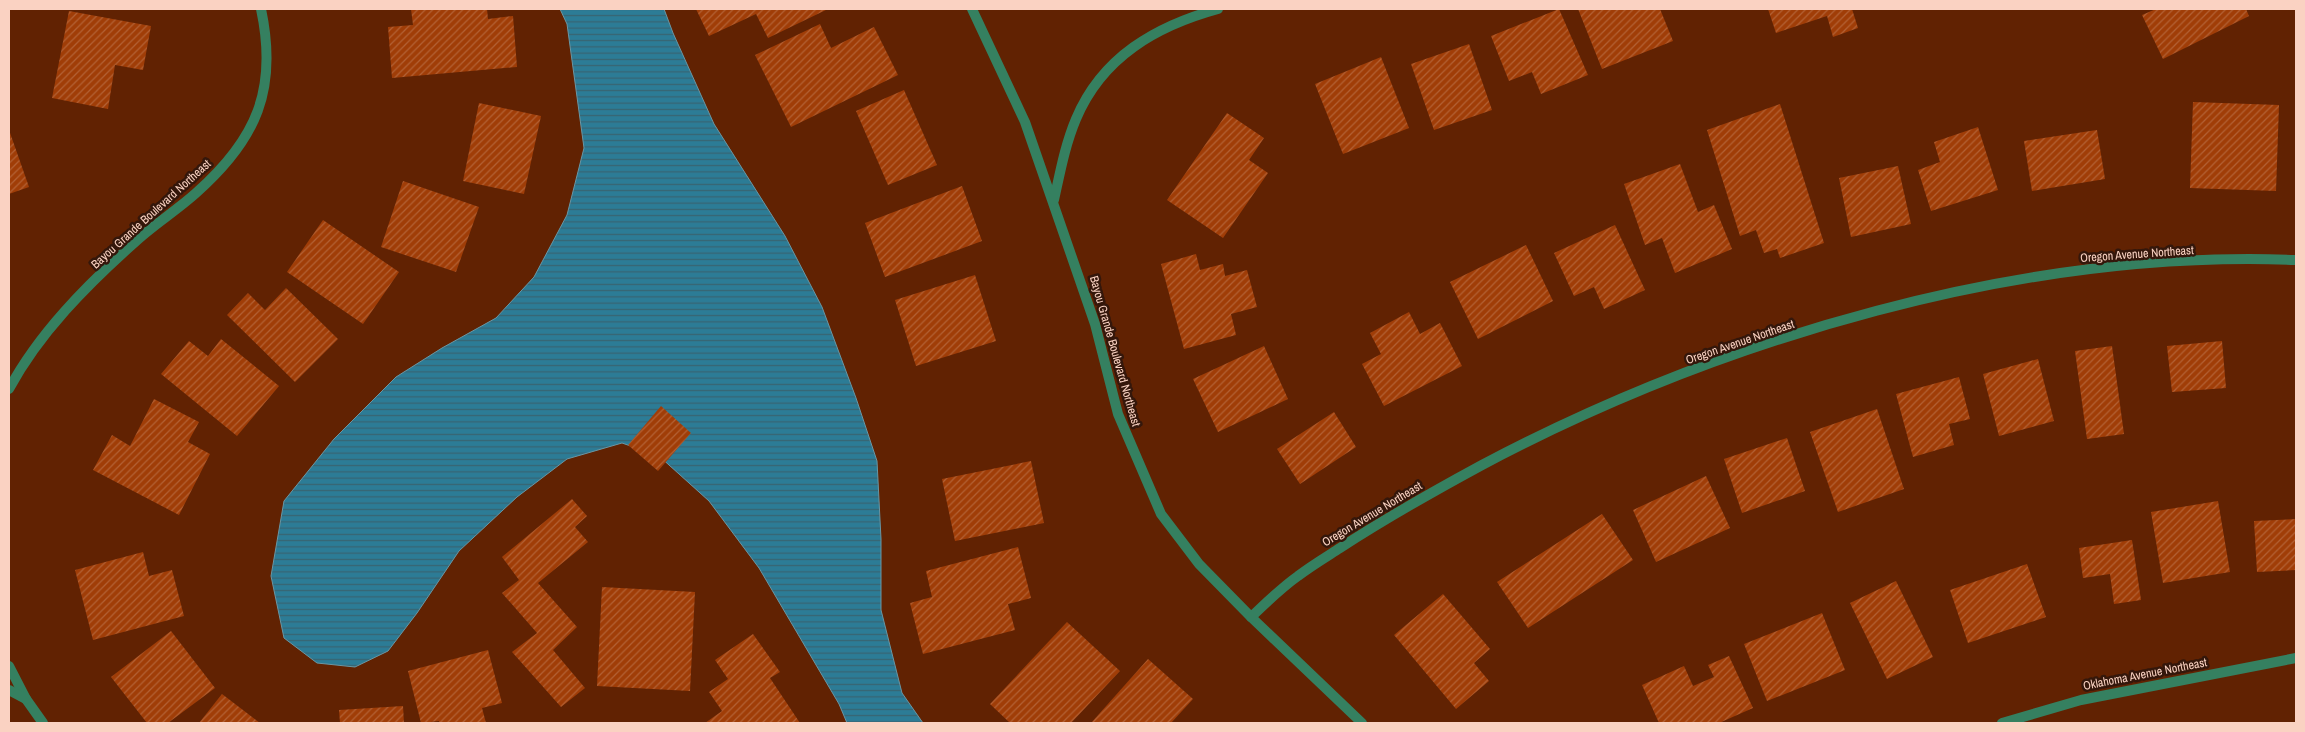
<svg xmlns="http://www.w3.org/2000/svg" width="2305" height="732" viewBox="0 0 2305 732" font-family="'Archivo Narrow',sans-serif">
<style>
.water{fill:url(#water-rules);stroke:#6a96a3}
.building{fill:url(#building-hatch)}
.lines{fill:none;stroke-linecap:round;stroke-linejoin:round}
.minor{stroke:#358060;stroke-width:10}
.tertiary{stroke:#358060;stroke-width:10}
.labels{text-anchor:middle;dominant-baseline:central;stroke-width:5;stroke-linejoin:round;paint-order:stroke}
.street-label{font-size:12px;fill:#fad2c2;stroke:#34170b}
</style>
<defs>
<pattern id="water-rules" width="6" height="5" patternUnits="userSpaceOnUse" patternTransform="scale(1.25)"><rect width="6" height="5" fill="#2c7c96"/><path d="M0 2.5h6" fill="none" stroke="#386471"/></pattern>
<pattern id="building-hatch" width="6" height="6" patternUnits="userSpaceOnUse" patternTransform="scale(1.25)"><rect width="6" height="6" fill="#a03d07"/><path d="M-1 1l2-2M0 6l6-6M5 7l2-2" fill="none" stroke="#b36135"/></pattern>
</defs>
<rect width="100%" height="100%" fill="#612202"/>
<!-- water -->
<path class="water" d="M560,9H664L673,33L714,124L785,236L822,307L856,398L877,461L881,539V610L902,693L923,723H847L839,704L759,568L709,501L659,456L622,443L567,459L517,497L459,551L417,613L388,651L355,667L317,663L284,638L271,576L284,501L334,439L396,377L442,348L496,318L534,277L567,215L584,148L567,24Z"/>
<!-- building -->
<g class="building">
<path d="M411,9H487L488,19L513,16L517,67L392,78L388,27L413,25Z"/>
<path d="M696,9H828L768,38L756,14L709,36Z"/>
<path d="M1559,9L1588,75L1541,94L1532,72L1509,81L1491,36Z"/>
<path d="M1578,9H1660L1673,41L1602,69Z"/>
<path d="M1768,9H1852L1858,28L1833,37L1827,16L1776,33Z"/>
<path d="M2156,9H2246L2249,16L2163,59L2142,15Z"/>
<path d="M69,11L151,26L143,70L115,65L108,109L52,98Z"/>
<path d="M820,24L831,48L874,27L898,75L791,127L755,55Z"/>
<path d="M1469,44L1492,110L1434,130L1411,64Z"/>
<path d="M1381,57L1409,128L1343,154L1315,84Z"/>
<path d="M904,90L937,165L888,185L856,111Z"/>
<path d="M2193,102L2279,105L2276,191L2190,188Z"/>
<path d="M479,103L541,116L524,194L463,181Z"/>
<path d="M1780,104L1824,243L1780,258L1777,249L1764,253L1756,230L1740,236L1707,130Z"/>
<path d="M1227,113L1264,138L1249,160L1268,173L1223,238L1167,200Z"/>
<path d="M1978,127L1998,190L1931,211L1918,170L1940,162L1934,142Z"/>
<path d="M9,130L29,187L9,194Z"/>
<path d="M2097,130L2105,179L2032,191L2024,141Z"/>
<path d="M1680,164L1698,212L1714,205L1732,249L1675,273L1662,238L1645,245L1624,184Z"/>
<path d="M1898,166L1911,224L1851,237L1839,178Z"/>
<path d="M403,181L479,207L456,272L381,247Z"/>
<path d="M962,186L982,241L885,277L865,223Z"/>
<path d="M323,220L399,272L363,324L287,272Z"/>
<path d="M1615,225L1645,290L1604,309L1594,287L1574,296L1554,253Z"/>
<path d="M1526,245L1553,301L1478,339L1450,282Z"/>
<path d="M1196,254L1200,270L1223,264L1225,276L1247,270L1257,307L1231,314L1236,335L1184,349L1161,264Z"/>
<path d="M975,275L996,341L916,366L895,300Z"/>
<path d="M286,288L338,339L295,382L227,315L248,293L265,310Z"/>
<path d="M1409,312L1420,334L1440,323L1462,366L1384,406L1362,364L1381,354L1370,333Z"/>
<path d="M221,339L279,386L237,436L161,374L189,341L208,356Z"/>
<path d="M2222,341L2226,388L2172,392L2167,346Z"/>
<path d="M1264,346L1288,399L1218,432L1193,379Z"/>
<path d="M2112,346L2124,434L2087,439L2075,351Z"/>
<path d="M2038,359L2054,421L1999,436L1983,374Z"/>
<path d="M1959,377L1970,419L1949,424L1954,445L1913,457L1896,394Z"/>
<path d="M154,399L199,422L188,442L210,454L179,515L93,470L112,435L130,446Z"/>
<path d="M661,406L691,433L658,471L628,445Z"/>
<path d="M1877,409L1904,489L1838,512L1810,432Z"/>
<path d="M1334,412L1356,447L1300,484L1277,449Z"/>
<path d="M1787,438L1805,491L1742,513L1724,459Z"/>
<path d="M1031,461L1044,523L955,541L942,479Z"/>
<path d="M1706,476L1730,528L1656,562L1633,510Z"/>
<path d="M572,499L587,516L575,527L588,542L538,583L577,627L553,650L585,688L561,707L512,652L537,633L502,593L519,580L502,557Z"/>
<path d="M2218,501L2230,572L2163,583L2151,512Z"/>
<path d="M1602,514L1633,560L1528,628L1497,582Z"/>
<path d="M2296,519V570L2257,572L2254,521Z"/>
<path d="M2132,540L2141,600L2114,604L2110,574L2083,578L2079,548Z"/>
<path d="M1018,547L1031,598L1008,604L1015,630L923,654L910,603L932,597L926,571Z"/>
<path d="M143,552L149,576L172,570L184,616L93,640L75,570Z"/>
<path d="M2027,564L2046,617L1968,643L1950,590Z"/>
<path d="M1896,581L1933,657L1887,679L1850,603Z"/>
<path d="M602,587L695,592L690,691L597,686Z"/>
<path d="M1443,594L1490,649L1474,663L1489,681L1456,709L1394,635Z"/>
<path d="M1822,613L1845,670L1767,701L1744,644Z"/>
<path d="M1067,622L1120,671L1071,723H1010L990,704Z"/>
<path d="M171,631L215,688L168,723H147L111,677Z"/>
<path d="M753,634L780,672L770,678L800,723H705L722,711L709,692L728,679L715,660Z"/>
<path d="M488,650L502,703L482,708L486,723H439V721L421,723L408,671Z"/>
<path d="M1729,656L1753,708L1719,723H1659L1642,685L1684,666L1693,686L1714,677L1708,665Z"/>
<path d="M1148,659L1193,699L1171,723H1091Z"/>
<path d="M222,694L260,723H199Z"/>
<path d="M403,706L404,723H340L339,710Z"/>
</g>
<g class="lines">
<!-- minor -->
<g class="minor">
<path d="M972,9L1025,122L1095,324L1118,414L1161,514L1199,564L1251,617L1362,723"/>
<path d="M1054,200C1060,173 1065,145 1076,119C1102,57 1156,26 1218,9"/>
<path d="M1251,617C1266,603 1281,588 1298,576C1311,566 1326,557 1340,548C1386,518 1434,491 1482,465C1722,338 2023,249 2296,260"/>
<path d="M2002,723L2081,700L2296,658"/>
</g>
<!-- tertiary -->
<g class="tertiary">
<path d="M9,389C39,333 87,285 134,243C153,225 176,211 196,193C257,139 278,89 261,9"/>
<path d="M9,666L26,699L43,723"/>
<path d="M9,690L26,699"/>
</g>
</g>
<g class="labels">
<!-- street labels -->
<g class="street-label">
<text transform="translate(151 214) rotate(-42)">Bayou Grande Boulevard Northeast</text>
<text transform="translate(2137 254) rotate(-4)">Oregon Avenue Northeast</text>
<text transform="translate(1740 342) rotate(-19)">Oregon Avenue Northeast</text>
<text transform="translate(1115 351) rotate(74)">Bayou Grande Boulevard Northeast</text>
<text transform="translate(1372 514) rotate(-31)">Oregon Avenue Northeast</text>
<text transform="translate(2145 674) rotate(-11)">Oklahoma Avenue Northeast</text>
</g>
</g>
<!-- border -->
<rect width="2305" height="732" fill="none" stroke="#fad2c2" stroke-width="20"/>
</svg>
